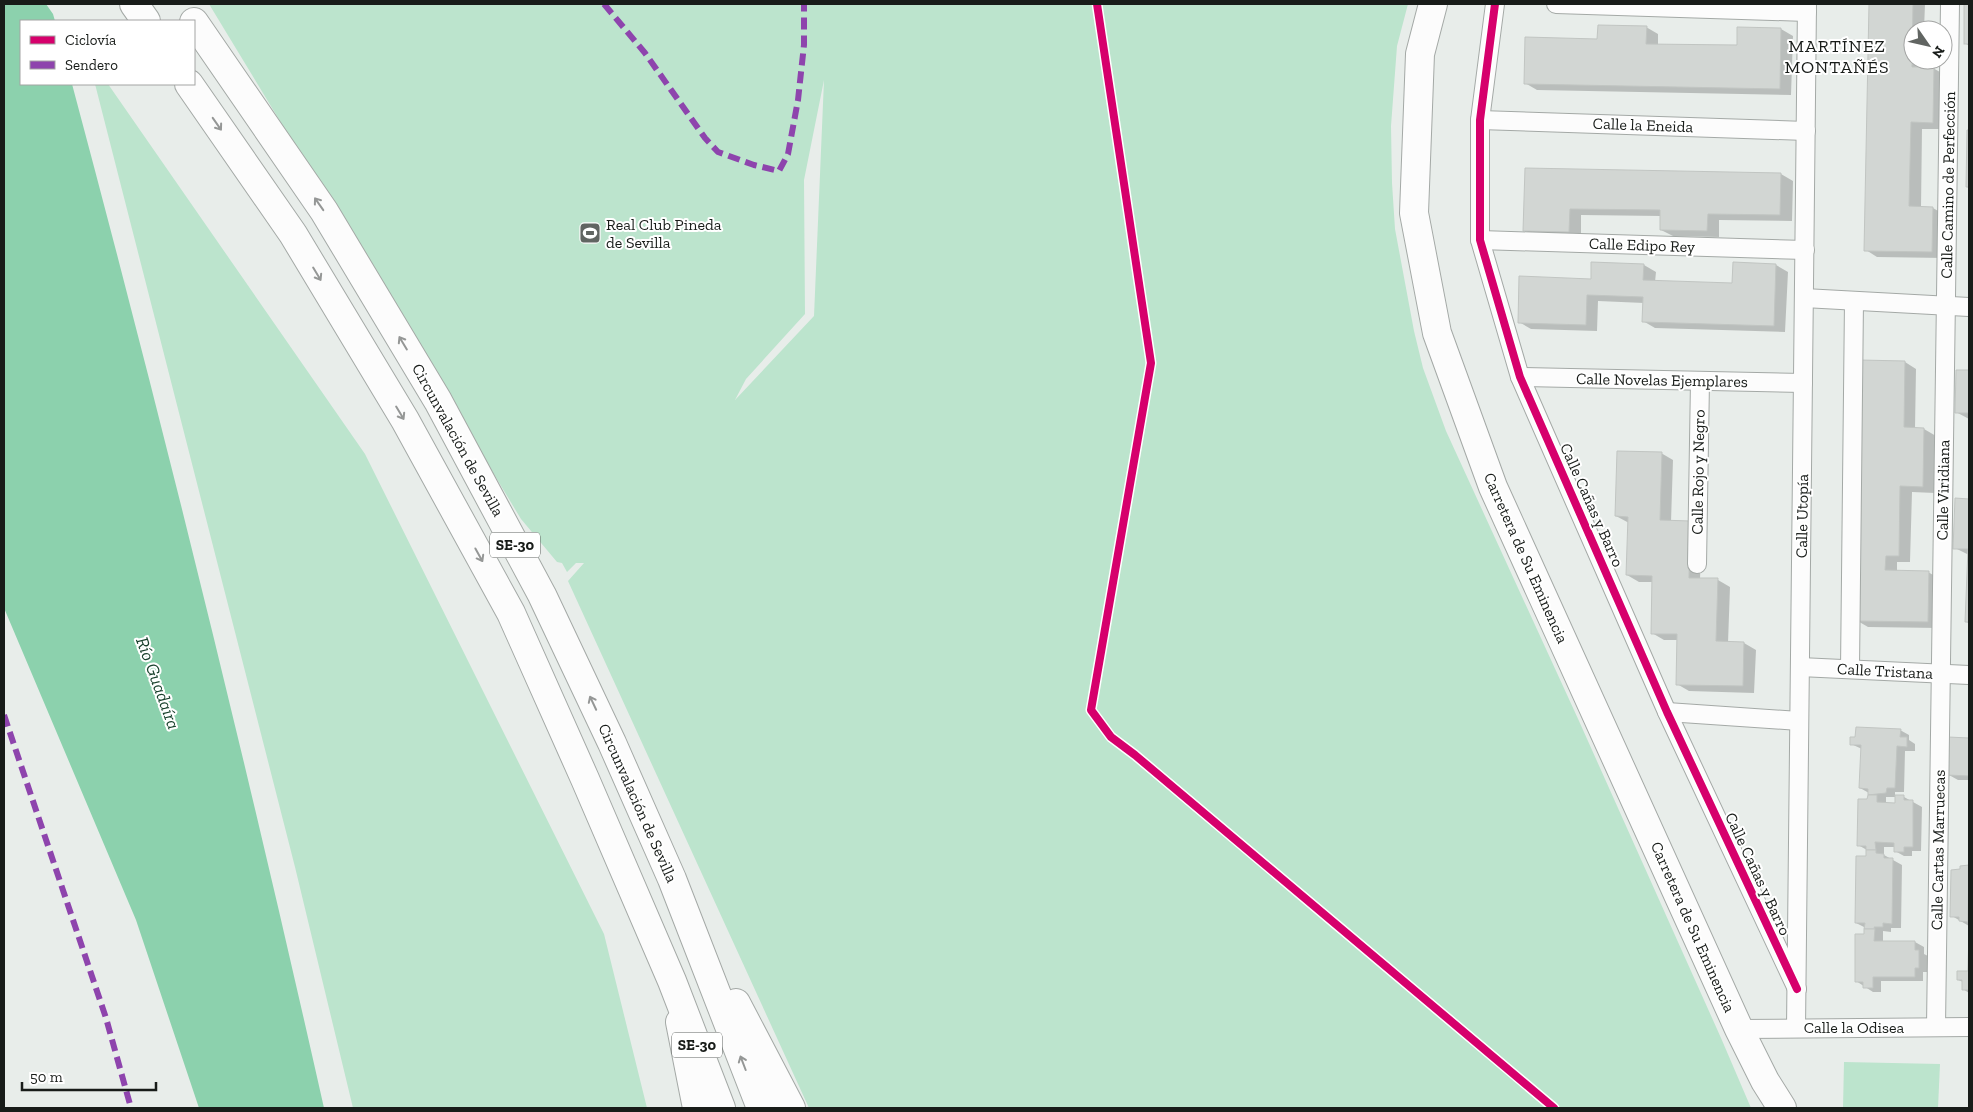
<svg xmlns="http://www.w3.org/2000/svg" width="1973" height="1112" viewBox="0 0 1973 1112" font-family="'Zilla Slab',serif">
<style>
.green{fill:#bce4cd;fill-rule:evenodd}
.water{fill:#8cd1ad}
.shadow{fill:#0003;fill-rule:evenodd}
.building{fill:#d2d6d3;stroke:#c1c5c2}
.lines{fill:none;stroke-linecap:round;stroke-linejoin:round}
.street-casing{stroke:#a4a9a6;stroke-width:20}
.primary-casing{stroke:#a4a9a6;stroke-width:30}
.highway-casing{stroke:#a4a9a6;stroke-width:30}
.street{stroke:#fcfcfc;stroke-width:18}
.primary{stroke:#fcfcfc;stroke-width:28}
.highway{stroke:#fcfcfc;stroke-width:28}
.quiet{stroke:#8e44ad;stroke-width:6;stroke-dasharray:12 6;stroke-linecap:butt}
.cycleway-casing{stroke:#fff;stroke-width:11}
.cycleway{stroke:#d6006c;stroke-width:8}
.oneway{stroke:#959796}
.labels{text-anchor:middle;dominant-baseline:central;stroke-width:4;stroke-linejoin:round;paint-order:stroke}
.shield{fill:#fff;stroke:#5d605e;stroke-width:1}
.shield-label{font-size:15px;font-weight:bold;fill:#181c19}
.street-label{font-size:16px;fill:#181c19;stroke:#fff}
.poi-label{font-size:16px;fill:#181c19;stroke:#fff;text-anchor:start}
.neighbourhood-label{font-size:18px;letter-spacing:1px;fill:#181c19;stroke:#fff}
.water-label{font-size:18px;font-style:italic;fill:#19422d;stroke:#fff}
</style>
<rect width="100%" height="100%" fill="#e8edea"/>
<!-- green -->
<g class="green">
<path d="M209,4H1408L1397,46L1391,126L1392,183L1395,229L1414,331L1423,368L1446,431L1579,721L1721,1038L1751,1108H809L568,581L584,563H576L567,572L562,563L557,562L521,519ZM824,80L814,316L735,400L746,379L805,314L804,180Z"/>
<path d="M95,84H108L365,454L604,934L647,1108H353L295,867Z"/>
<path d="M1844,1062L1940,1064L1938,1108H1843Z"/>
</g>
<!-- water -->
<path class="water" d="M4,4H46L53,14L55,21H21V84H72C163,424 247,765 324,1108H199L136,920L4,608Z"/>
<!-- shadow -->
<g class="shadow">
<path d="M1870,4H1925L1924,30H1913V60H1923V68H1933L1945,75L1944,129H1922L1921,208H1933L1945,215L1944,258L1877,257L1866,250Z"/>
<path d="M1965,4H1969V46L1965,43Z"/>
<path d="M1646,27L1658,34V45L1738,47L1781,29L1793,36L1791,95L1537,90L1525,83L1598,40Z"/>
<path d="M1968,132H1969V188L1967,187Z"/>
<path d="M1526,170L1781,174L1793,181L1792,221L1719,220V237L1673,236L1661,230V216L1581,215V238L1537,237L1525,230Z"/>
<path d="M1592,264L1644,265L1656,272L1655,282L1733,284L1776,265L1788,272L1785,332L1655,328L1643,321L1644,303L1598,301L1597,331L1531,329L1519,322L1592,280Z"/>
<path d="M1905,362L1916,369L1915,429H1924L1936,436L1935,493L1912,492L1910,562H1897V571L1928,572L1940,579L1939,628L1868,627L1856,620Z"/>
<path d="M1958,371L1969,372V419L1956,412Z"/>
<path d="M1661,453L1673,460L1671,522L1702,529L1700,579L1718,580L1730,587L1728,643H1744L1756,650L1754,693L1689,691L1677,684L1678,640H1664L1652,633L1653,582H1639L1627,575L1629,523L1616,516Z"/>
<path d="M1956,500H1969V623L1966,622L1969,555L1955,548Z"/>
<path d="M1900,730L1909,735V740L1915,744V751H1905L1904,792H1895V796L1904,797L1922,807L1921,851H1912V856H1904L1895,851V847H1884V855L1902,865L1901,928H1891V932L1883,931V942H1915L1924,947V954L1928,956V972H1923V981H1881V992H1873L1856,981L1865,935L1866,928L1856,923L1867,850L1858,845L1869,793L1860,788L1862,749L1851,744ZM1886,797H1896V805L1886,804Z"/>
<path d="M1949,739L1969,740V780H1958L1949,775Z"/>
<path d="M1969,866V926L1952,916L1961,867Z"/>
<path d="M1969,965V993L1963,989V982L1958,980V972H1969Z"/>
</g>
<!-- building -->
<g class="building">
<path d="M1869,4H1913L1912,67H1934L1933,123L1911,122L1909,206L1933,207L1932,252L1864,251Z"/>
<rect x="1964" y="4" width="5" height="40"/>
<path d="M1598,25L1647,26L1646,44L1737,45V27L1781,28L1780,89L1524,84L1525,37L1597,39Z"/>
<path d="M1967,130H1969V187H1966Z"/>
<path d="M1525,168L1781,173L1780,215L1708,214L1707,231L1660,230V210L1570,209L1569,232L1523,231Z"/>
<path d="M1591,262L1644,264L1643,280L1732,283L1733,262L1776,264L1774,326L1642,322L1643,297L1587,295L1586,325L1518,323L1519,276L1591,279Z"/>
<path d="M1860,360L1905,361L1904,427L1924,428L1923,487L1900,486L1899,556H1886L1885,570L1929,571L1928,622L1855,621Z"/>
<path d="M1956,370H1969V413H1955Z"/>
<path d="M1617,451L1662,452L1660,520L1690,521L1689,578H1718L1716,641L1744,642L1743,686L1676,685L1677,634H1651L1652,576L1626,575L1628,517L1615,516Z"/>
<path d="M1955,498L1969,499V622H1965L1968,549H1953Z"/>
<path d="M1856,727L1901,729L1900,737H1907V747L1897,746L1895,788H1887L1886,793L1868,795V789L1859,788L1861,745H1850V737H1855Z"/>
<path d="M1948,737L1969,738V776L1947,775Z"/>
<path d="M1868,795H1877V802L1895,803V795H1904V800H1913V847H1904V852H1894V843L1875,842L1876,850H1866V846H1857L1858,799H1867Z"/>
<path d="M1866,850H1876V853L1884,854V858H1893L1892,924L1883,923V927H1874L1875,929H1864L1865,923H1855L1856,856H1866Z"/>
<path d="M1969,865L1968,922L1959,921V917H1950L1951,870L1960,869V866Z"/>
<path d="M1969,928V990H1962V980H1957V971H1968Z"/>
<path d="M1864,929H1875L1874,941H1915V950H1919V968H1915V977H1873V988H1863V982H1855V934H1864Z"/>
</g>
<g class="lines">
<!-- street casing -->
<g class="street-casing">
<g id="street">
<path d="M1495,4L1480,120V240L1520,377L1667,712L1797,989"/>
<path d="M1556,4L1807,12"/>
<path d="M1480,120L1806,131"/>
<path d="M1480,240L1805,250"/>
<path d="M1804,298L1969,307"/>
<path d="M1520,377L1803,383"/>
<path d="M1697,564L1700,381"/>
<path d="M1800,667L1969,675"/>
<path d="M1850,669L1854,301"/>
<path d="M1667,712L1799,721"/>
<path d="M1936,1027L1950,4"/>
<path d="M1796,1028L1807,4"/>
<path d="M1739,1029L1969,1027"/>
</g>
</g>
<!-- primary casing -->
<g class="primary-casing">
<g id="primary">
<path d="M1433,4L1420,54L1414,213L1437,333L1493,487L1739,1029L1765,1081L1782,1108"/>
<path d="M680,1022L697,1108"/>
</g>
</g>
<!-- highway casing -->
<g class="highway-casing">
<g id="highway">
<path d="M134,4L146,21"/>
<path d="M194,22L324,211L438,401L542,595L612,743L672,879L761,1108"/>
<path d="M189,84L293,234L405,420L511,613L585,779L672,981L721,1108"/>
<path d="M736,1003L791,1108"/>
</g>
</g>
<!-- street -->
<use href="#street" class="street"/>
<!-- primary -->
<use href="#primary" class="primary"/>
<!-- highway -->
<use href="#highway" class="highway"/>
<!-- quiet -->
<g class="quiet">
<path d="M604,4L645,53L705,138L718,152L754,165L779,171L788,154L798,100L804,45V4"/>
<path d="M4,715L106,1018L131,1108"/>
</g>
<!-- cycleway casing -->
<g class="cycleway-casing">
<g id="cycleway">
<path d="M1097,4L1151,363L1091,710L1111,737L1135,755L1554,1108"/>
<path d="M1495,4L1480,120V240L1520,377L1667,712L1797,989"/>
</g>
</g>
<!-- cycleway -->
<use href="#cycleway" class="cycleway"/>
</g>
<!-- one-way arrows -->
<defs><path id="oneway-shaft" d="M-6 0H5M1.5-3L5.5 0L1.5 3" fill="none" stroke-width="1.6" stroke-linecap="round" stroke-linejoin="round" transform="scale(1.25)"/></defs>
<g class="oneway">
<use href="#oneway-shaft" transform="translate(217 124) rotate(55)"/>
<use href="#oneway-shaft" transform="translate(319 204) rotate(-125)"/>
<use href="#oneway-shaft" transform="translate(317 274) rotate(59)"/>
<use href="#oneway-shaft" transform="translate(403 343) rotate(-121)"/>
<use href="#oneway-shaft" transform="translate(400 413) rotate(59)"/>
<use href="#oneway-shaft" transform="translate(479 555) rotate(61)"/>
<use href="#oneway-shaft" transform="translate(593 703) rotate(-115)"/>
<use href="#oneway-shaft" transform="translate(743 1063) rotate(-111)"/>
</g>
<!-- icons -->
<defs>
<g id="stadium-square" transform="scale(1.125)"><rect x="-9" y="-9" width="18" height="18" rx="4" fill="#616562" stroke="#fff"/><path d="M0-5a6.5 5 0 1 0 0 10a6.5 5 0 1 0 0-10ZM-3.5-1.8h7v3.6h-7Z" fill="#fff"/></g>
</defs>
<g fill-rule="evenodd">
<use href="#stadium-square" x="590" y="233"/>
</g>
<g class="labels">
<!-- shield labels -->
<g class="shield">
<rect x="490" y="532.5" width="50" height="25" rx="4"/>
<rect x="672" y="1032.5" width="50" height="25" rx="4"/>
</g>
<g class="shield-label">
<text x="515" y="545">SE-30</text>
<text x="697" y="1045">SE-30</text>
</g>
<!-- street labels -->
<g class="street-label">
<text transform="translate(1643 125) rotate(2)">Calle la Eneida</text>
<text transform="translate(1948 185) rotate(-89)">Calle Camino de Perfección</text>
<text transform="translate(1642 245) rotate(2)">Calle Edipo Rey</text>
<text transform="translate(1662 380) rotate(1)">Calle Novelas Ejemplares</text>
<text transform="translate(458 440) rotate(61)">Circunvalación de Sevilla</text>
<text transform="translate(1698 472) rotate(-89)">Calle Rojo y Negro</text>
<text transform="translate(1943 490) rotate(-89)">Calle Viridiana</text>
<text transform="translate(1592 505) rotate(66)">Calle Cañas y Barro</text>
<text transform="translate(1802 516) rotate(-89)">Calle Utopía</text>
<text transform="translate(1526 558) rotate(66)">Carretera de Su Eminencia</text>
<text transform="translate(1885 671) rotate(3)">Calle Tristana</text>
<text transform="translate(638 803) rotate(66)">Circunvalación de Sevilla</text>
<text transform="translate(1938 850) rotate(-89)">Calle Cartas Marruecas</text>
<text transform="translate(1758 874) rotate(65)">Calle Cañas y Barro</text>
<text transform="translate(1693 927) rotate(66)">Carretera de Su Eminencia</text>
<text x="1854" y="1027">Calle la Odisea</text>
</g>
<!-- poi labels -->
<g class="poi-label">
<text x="606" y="224">Real Club Pineda<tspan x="606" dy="18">de Sevilla</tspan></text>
</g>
<!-- neighbourhood labels -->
<g class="neighbourhood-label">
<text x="1837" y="46">MARTÍNEZ<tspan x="1837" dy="21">MONTAÑÉS</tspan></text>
</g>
<!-- water labels -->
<g class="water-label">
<text transform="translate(158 683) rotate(70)">Río Guadaíra</text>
</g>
</g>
<!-- border -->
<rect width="1973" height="1112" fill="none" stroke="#181c19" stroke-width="10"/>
<!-- legend -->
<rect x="20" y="20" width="175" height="65" fill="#ffffff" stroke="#a3a4a3"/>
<rect x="30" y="36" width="25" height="8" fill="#d6006c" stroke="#a3a4a3"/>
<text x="65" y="45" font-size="15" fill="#181c19">Ciclovía</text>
<rect x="30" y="61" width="25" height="8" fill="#8e44ad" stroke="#a3a4a3"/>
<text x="65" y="70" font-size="15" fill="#181c19">Sendero</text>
<!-- north arrow -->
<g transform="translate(1928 45) rotate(124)"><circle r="24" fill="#ffffff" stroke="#a3a4a3"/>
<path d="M0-4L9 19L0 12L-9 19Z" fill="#616562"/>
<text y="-8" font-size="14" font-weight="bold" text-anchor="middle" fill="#181c19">N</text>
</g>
<!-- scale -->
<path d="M22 1082v8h134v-8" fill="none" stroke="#181c19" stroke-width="2.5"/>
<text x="30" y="1082" font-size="15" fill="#181c19" stroke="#ffffff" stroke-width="4" paint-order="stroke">50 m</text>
</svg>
